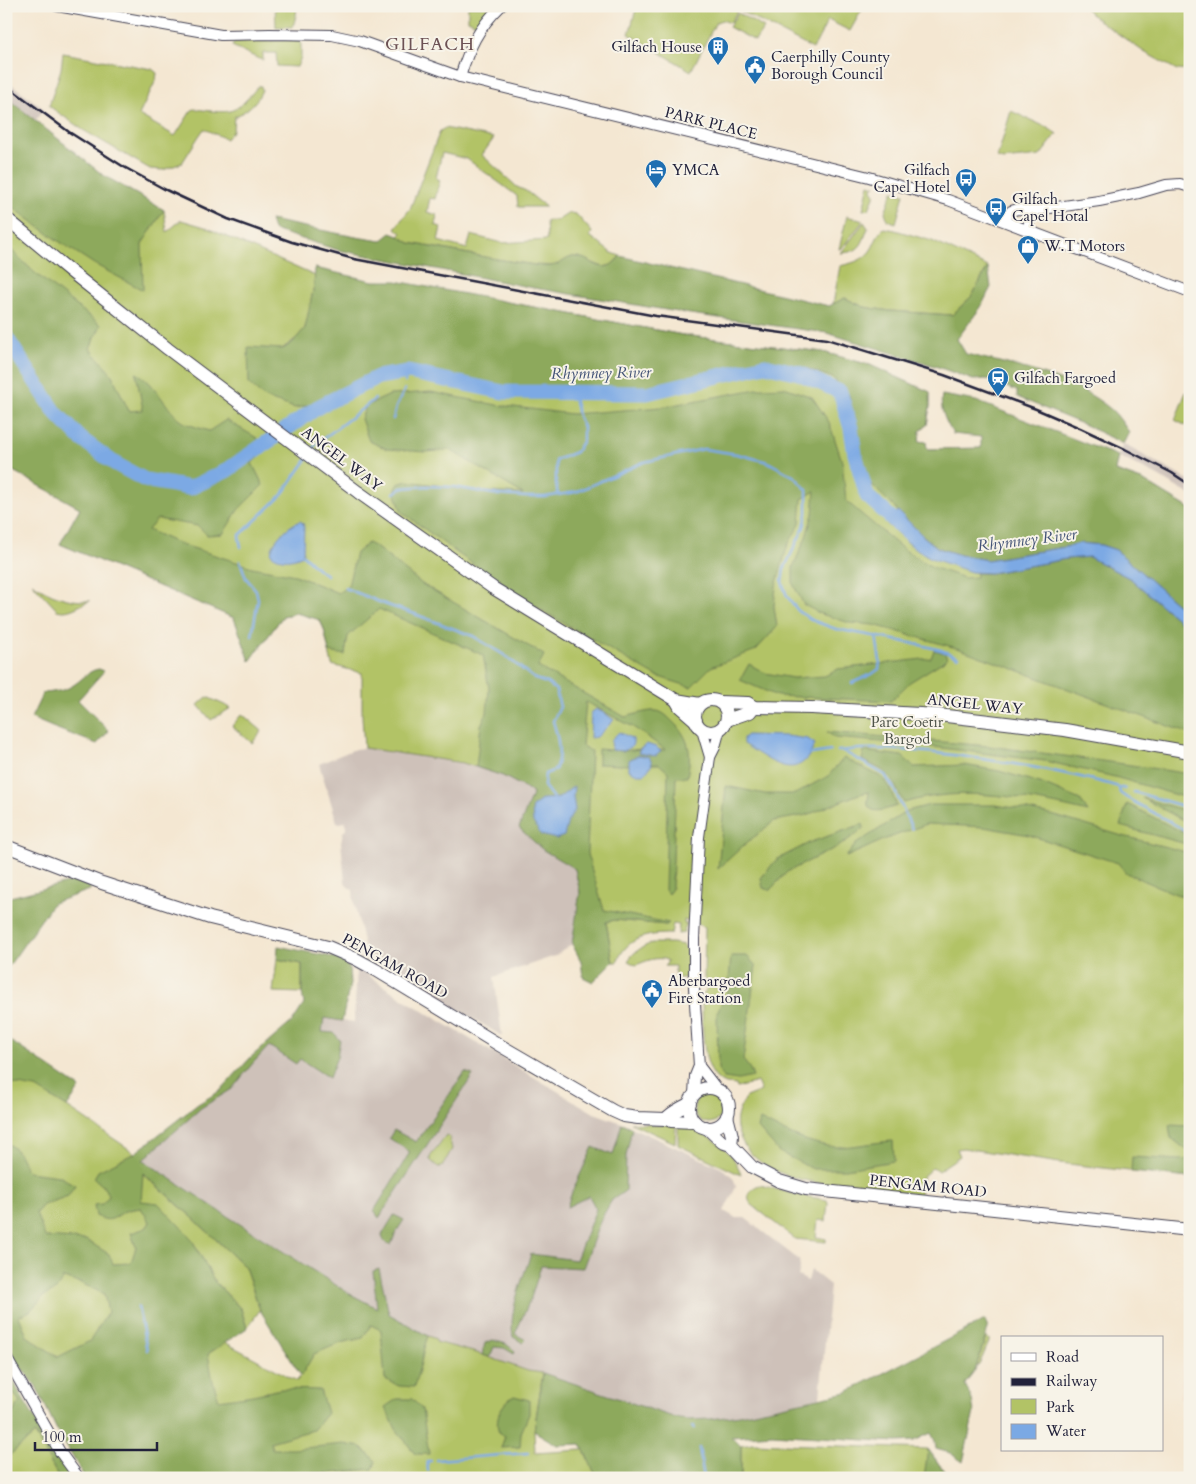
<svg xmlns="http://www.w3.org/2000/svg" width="1196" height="1484" viewBox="0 0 1196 1484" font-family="Cardo,serif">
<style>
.built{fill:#f0d5bc}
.industrial{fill:#cec1b9}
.green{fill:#b2c366;stroke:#6a7250}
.forest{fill:#8da95b;stroke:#58664b;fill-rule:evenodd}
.water{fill:#7ba9e4;stroke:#4e6690}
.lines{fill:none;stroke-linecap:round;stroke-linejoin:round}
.stream{stroke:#7ba9e4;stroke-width:2.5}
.river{stroke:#7ba9e4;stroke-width:15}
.tertiary-casing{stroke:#424052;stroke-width:12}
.primary-casing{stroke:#424052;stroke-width:14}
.tertiary{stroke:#fff;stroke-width:10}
.primary{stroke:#fff;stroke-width:12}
.rail{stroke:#22223b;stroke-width:2.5}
.labels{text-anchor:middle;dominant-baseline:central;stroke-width:4;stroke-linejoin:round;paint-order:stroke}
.poi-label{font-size:15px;fill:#22223b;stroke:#f7f3e8;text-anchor:start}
.street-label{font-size:15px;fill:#22223b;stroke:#f7f3e8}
.park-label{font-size:15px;fill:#4d5248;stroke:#f7f3e8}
.water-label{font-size:16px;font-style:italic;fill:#415176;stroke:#f7f3e8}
.quarter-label{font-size:18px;letter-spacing:1px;fill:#6d5255;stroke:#f7f3e8}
</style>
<rect width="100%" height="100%" fill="#f7f3e8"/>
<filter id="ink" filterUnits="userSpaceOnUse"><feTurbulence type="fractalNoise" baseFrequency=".02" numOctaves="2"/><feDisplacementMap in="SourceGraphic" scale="10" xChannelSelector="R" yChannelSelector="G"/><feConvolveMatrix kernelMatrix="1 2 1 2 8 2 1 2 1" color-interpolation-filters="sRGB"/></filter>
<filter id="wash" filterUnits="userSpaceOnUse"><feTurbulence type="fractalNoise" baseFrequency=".0096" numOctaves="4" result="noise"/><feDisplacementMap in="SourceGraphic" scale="20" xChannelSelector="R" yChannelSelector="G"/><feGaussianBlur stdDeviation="1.12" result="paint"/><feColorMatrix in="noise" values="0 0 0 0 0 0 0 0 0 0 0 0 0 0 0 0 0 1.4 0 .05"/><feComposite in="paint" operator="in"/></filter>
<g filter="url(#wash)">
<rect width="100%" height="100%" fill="#f4e7d2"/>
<!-- built -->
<path class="built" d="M1184,1362H1190V1399L1180,1398Z"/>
<!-- industrial -->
<g class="industrial">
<path d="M6,80L44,109L36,120L6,97Z"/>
<path d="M1123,444L1190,481V495L1158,476L1118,456Z"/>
<path d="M364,748L463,763L503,776L533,792L543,850L575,869L580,892L572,944L555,956L494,977L502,1036L366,954L354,902L353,890L347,886L345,882L341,842L343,832L347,829L345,822L340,823L337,822L319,764L355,749Z"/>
<path d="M357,968L405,1000L584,1107L594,1113L622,1123L721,1168L731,1175L734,1180L736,1187L724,1211L736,1218H745L799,1260L800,1268L798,1276L808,1281L811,1270L830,1285L820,1397L740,1415L711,1419L688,1420L679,1419L544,1373L528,1371L477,1353L436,1342V1339L428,1336L350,1294L224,1214L142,1160L201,1108L217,1099L269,1046L296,1064L300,1059L329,1078L322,1032L324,1018L354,1022Z"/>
</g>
<!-- green -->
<g class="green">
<path d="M275,6H297L296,16L293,27H276Z"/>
<path d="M468,6H496L478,25L468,20Z"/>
<path d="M637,6H864L850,31L828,20L813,49L738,10L730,23L722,20L716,22L691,71L629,34Z"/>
<path d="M1083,6H1190V71L1177,70L1144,52L1094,17Z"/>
<path d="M738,13L764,28L755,41L729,27Z"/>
<path d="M288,40L301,42V57L297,67L277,66L276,53H263V60L259,59L232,46L234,42Z"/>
<path d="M63,53L152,69L157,73L156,80L139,115L175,136L191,111L194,109C232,113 233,117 258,86H261L262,90C256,104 247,111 234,117L233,130L226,139L204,129L199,136L182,163L163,170L150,169L83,130L49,106L61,69Z"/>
<path d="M6,97L103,175L164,210L167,232L181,220L205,227L315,276C314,286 308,322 304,330C298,337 291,343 283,348L485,298L683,335L823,352L870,365L930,392V406L927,425L920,431L919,441L926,442L927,449L1015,448L1108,468L1144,481L1190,509V1178L1060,1163L963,1148L957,1149L960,1156L938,1171L933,1167L922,1177L920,1195C900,1192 879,1190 859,1188C820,1184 758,1179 740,1137C734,1125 736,1113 744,1101L743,1100L746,1097L761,1091L757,1082L737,1088L736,1085C731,1084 726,1085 721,1082C700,1069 703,1022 702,1000V996C706,989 707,992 707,983L704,978L705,927L684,920V923L687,924L684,930V933L678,934L679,925L673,924L671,934C647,934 627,937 617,962H613L606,922L615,920L666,925L604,910L578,907L580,892L575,869L554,803L503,776L463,763L364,748L362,716V673L332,665L324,629L314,609L283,616L250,661L234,618L60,544L80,508L6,467Z"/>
<path d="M1011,111L1048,128L1057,134L1040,156L1003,160L997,158Z"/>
<path d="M445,128L494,138L482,155L517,187L526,191L546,207H518L517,196L467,159L442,153L436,178L440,180L435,199L430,198L427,212L437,215L435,225L441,227L438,241L467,249L471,235L502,243L547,240L546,221L558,220L569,213L576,214L592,232L590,236L610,252L620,256L612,265L603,267L578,257H572L555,266L535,265L495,259L410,243L399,236L402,233L395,228L410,209L440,131Z"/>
<path d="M869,184L875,186H873L872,190L875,194L869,209L863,210Z"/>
<path d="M893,191L904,194L896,223L887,220V218L885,212Z"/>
<path d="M847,216L863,221L841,249H839Z"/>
<path d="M864,222L868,228C862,244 861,252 841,253Z"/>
<path d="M884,228L895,230L932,241L988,267L972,296L952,315L890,311L864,307L845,298L833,304L840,266C857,262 868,259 875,242C878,236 879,232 884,228Z"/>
<path d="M1186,392L1190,393V428L1175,420Z"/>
<path d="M32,583C50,595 68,602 90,601C79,605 69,614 57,610Z"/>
<path d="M207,697L231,708L211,720L198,705Z"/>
<path d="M242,714L262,731L252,743L232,726Z"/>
<path d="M652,943H672L684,945L687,953V978H675V966H664L667,963V960C657,956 646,961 636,965L628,961C633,952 642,947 652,943Z"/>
<path d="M277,959L302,964V993L273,992Z"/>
<path d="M6,1068L67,1107L135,1153L142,1173L192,1217L245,1267L260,1310L247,1328L241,1309L215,1282L191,1238L150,1222L202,1330L297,1381L350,1294L428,1336L436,1339V1342L477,1353L528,1371L543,1373L534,1431L535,1453L613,1448L619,1478H85L56,1428L36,1386L6,1349Z"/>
<circle cx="709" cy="1108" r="15"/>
<path d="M631,1123L676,1125L675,1143Z"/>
<path d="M678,1125C704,1131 734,1148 741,1175L678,1145Z"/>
<path d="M446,1135L449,1136L452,1149L442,1167H438L430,1160V1157Z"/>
<path d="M760,1185L794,1194L827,1200L828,1203L826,1221L818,1220L816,1237L826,1239V1242L795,1239L751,1204C745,1196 751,1187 760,1185Z"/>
<path d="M986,1337L989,1339V1342L979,1365L976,1367Z"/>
<path d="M6,1381L20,1402L6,1423Z"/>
<path d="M35,1434L59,1478H6V1458Z"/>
<path d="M753,1443L928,1449L949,1478H741V1445Z"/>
</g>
<!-- forest -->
<g class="forest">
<path d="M6,97L103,175L164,210L142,244L143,290L94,264L54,238L6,202Z"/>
<path d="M270,220L356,237L381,241L391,233L399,236L410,243C447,250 484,257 521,263C530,264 547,268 555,265C561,264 566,258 572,257C591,254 602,281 620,256L829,306L845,298L864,307L890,311L952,315L972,296L988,267L991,287L981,307L957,339L966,354C1015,366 1074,377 1113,411C1119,417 1124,425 1129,432L1123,444L1087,426L1017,397V391L986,379L973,380L938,367L827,333L690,314L534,288L338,250L273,230Z"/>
<path d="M6,245L35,273L101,325L90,348L112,375L129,411L143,410L136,373C155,381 165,409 183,422C190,426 201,428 209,431L226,420L257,438L266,450L252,463L263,485L238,510L223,534L207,535L198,526L157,519L148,530L177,543L252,567L295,575L338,593L348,586L356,553L368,543L377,548L422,584L544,655L538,667L625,717C633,715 649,710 656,711C662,711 668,717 672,721C690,738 692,752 687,777H676L672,889L668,894L665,890L668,772L659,764L618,765L598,764V749L624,751L640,749L666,750L633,727L586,702L582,746L591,751L587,854L604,910L669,923L667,925L615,920L606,922L613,962L593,982L583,977L581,961L572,944L580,892L575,869L543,850L519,828L533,792L503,776L476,767L481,725L487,713L489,689L483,655L379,609L348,636L345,655L329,652L324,629L320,620L296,613L283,616L250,661L234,618L60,544L80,508L6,467V442L11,436L6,419Z"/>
<path d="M315,268L373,281H396L683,335L823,352L870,365L930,392V406L927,425L920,431L919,441L926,442L927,449L981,448V437L953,434C946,422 939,409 942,395L976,401L1118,456L1115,471L1144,481L1190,509V613L1176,603L1116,550L1101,545L1079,543L1071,546L987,560L960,555L938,548L923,536L864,477L849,395L833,378L808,369L764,362L646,389L505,387L422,370L397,367L359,379L310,405L295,408L265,398L249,384L248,347L283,349L293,342L305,328L314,286Z"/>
<path d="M784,387L812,397L829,422L842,461L846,501L903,549L932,567L964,578L976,577V573H991L1066,559L1089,557L1131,579L1190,630V734L960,649L874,625L850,623L821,614L804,605L793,584V567L806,537L813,514L815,491L802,499L800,523L787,547L776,586L774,606L777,627L756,650L711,667L691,687L656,676L538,608L457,553L402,512L395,492L398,484L407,481L487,492L523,494L450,450L426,452L387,449L369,441L361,419L366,406L390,395L431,392L497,405L572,414L662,407L762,388Z"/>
<path d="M934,650L945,653L947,659L910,682L891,701L777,696L740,680L749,664L765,673L793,678L825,676L838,669L931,658Z"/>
<path d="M99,669L104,671L78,700L109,731L97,744L52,727L31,718L43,693C54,692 66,691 75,684C84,678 89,670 99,669Z"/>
<path d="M827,732L989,746L1124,764L1190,774V799L1115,777L1045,761L918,745L835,738Z"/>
<path d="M864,751L902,756L914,767L964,765L999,771L1040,783L1080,800L1088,812C1032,798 961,785 904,803L891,778L882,770L862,760Z"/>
<path d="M844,758L883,778L890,789L897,806C889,808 872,816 868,805C867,802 869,795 869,792L859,794L807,815L774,821L744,845L718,869L726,786L765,794H795L828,776Z"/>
<path d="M1142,798L1190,812V824Z"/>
<path d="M1127,804L1190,836V845L1120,826Z"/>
<path d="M930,805H995L1028,810L1055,816L1119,835L1190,853V902L1183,897L1126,873L1118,863L1029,835L984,827L927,824L886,839L846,857L856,844L907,811Z"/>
<path d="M863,824L864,828L841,845L787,872L770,890L763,888L761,878L776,860L811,842Z"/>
<path d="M71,882H77L90,887V890L53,903L6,970V898Z"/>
<path d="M278,946L337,958L349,967L350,984L342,1021L324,1018L322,1032L334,1033L340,1040L337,1057L329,1078L300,1059L296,1064L269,1046L253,1063L232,1089L201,1108L143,1160L224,1214L350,1294L377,1308L373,1271L379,1269L389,1314L428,1336L424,1348L421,1363L414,1387L399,1386L385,1379L381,1330L371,1325L363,1338L340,1343L314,1354L301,1376L260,1310L245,1267L192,1217L143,1173L141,1201L158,1203L191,1238L215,1282L241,1309L247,1328L208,1354L213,1382L219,1400L253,1395L281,1389L320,1390L327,1413L313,1430L270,1442L272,1449H294L344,1444L361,1447L376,1461L373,1469L333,1473L285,1474L273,1478H85L56,1428L36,1386L6,1349V1142L17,1151L28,1172L59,1176L75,1185L68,1196L43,1205L36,1213L45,1237L86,1240L109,1254L113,1264L131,1263L136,1247L131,1233L146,1228L150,1222L141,1208C136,1209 130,1209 125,1211C112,1219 111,1223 96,1216L94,1205L102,1204L109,1196L103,1186L94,1178L98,1171L135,1153L198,1104L220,1091L251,1057L293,1021L304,1004L302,993V964L277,959ZM63,1278L81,1283L104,1294L108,1312L90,1341L58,1357L27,1336L19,1316L30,1311L44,1296L56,1290Z"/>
<path d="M731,956H747L756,966L743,1060L750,1069L753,1077L738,1080L724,1078L718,1069L717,1012L728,991Z"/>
<path d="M6,1038L80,1088L67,1107L36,1088L6,1083Z"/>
<path d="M465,1072L473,1075L379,1218L374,1211L410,1152L389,1138L394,1130L416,1142Z"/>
<path d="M760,1120C781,1131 811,1145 836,1147C853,1147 876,1142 893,1141L894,1161L846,1169H813L779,1152L758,1128Z"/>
<path d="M622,1123L632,1128L626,1156L625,1191L612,1200L601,1219L583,1268L541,1266L531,1298L515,1334L526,1340L523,1343L513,1337C508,1312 523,1278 531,1254L576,1260L596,1209L589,1196L567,1207L572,1192L593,1147L613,1155Z"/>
<path d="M1169,1125L1190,1126V1149L1187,1150L1171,1138Z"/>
<path d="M1132,1157L1179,1160L1190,1159V1178L1131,1172Z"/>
<path d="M394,1215L404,1220L396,1232L391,1245L384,1241L382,1235Z"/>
<path d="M985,1320L988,1329L975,1371L965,1384L972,1400L974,1412L963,1462L950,1453L936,1449L935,1441L931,1433L914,1441L897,1442L772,1434L731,1437L741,1445V1478H597L581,1444L557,1445L534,1431L543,1373L679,1419L688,1420L711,1419L740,1415L847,1392Z"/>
<path d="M493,1340L506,1344L515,1351L514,1354L504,1348L494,1347L490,1357L482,1355L485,1343Z"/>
<path d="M6,1368L23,1399L71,1478H59L35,1434L6,1458V1423L20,1402L6,1381Z"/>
<path d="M514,1396L529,1400V1414L521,1433L520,1447L501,1448L505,1436L499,1433C494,1418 501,1404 514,1396Z"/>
<path d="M397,1399H412L422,1409L429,1454H415L396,1429L385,1407Z"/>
<path d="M928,1449L949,1478H924Z"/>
</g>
<!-- water -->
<g class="water">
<path d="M898,511L923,536L938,548L960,555L987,560L1071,546L1079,543L1101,545L1116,550L1176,603L1190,613V630L1131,579L1089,557L1066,559L991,573L971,572L931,558L913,547L887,524Z"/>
<path d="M300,521L303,523L304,527L303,555C293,560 280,562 271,554C271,541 289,525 300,521Z"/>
<path d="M596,709L606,714L614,720L597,737L590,738L591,713Z"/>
<path d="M619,732L633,739V745L624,751L612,750L611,740Z"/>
<path d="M747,735L787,736L808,739L815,744C798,787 769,759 743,744V738Z"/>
<path d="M647,744L656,747L661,751L656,756L638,753L640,749Z"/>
<path d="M639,755L649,757L652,762L651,766L645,774H637L629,770V760Z"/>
<path d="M574,786L573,797L575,810L568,821L564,836L556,839L541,835L533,822L532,807L543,799L559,798Z"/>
</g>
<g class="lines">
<!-- stream -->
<g class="stream">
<path d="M405,382L408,372"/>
<path d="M366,383L370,390"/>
<path d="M393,419L396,407L405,389"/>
<path d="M311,452L315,445L375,399"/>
<path d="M394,493L401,488L428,486L454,487L499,495L527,497H545L576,492L644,462L704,449L737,454L768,462L795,477L807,490V513L804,527L784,569L782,582L787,596L799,612L814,621L836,629L916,644L941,650L958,657"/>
<path d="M558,495L556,483V460L576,452L583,440V427L578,416L573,392"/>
<path d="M241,547L239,536L281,496L307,459"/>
<path d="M303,555L319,570L327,575"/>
<path d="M240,561L246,578L256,590L258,599L252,636"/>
<path d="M345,588L387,605L412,613L473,636L504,655L535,679L547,683L556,690L560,707L553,721C558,737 562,754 555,770L545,774L544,786L553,798"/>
<path d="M852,683L872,674L879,669L880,661L876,636"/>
<path d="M838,751C851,750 864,748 877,749C929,750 981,758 1032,767C1064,773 1095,779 1125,789"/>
<path d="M843,751L885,775L893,787L912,829"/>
<path d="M811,754L831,751"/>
<path d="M1119,788L1120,793L1127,798L1190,833"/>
<path d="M1134,792L1190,808"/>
<path d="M138,1307L147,1350"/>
<path d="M692,1427L694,1426V1428"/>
<path d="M699,1448L704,1478"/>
<path d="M436,1460L528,1453"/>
<path d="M428,1471L427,1461H431"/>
</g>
<!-- river -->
<path class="river" d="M6,337L56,413L80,438L114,463L145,480L190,488L226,471L318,407L378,377L408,372L503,392L647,393L765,365L799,373L840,392L851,428L855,454L867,496L907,532"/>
</g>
</g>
<g filter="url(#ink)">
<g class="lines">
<!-- tertiary casing -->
<g class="tertiary-casing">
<g id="tertiary">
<path d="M57,6L221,35L270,34L332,35L360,41L460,77L869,177L948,200L1190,292"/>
<path d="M460,77C469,48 478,28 501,6"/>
<path d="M1003,220L1011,211L1018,209L1036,210L1099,201L1139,193L1166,185L1180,184L1190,187"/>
<path d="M1028,230L1030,216L1036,210"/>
<path d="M702,730L710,757"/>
<path d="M699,1066L716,1088"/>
<path d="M694,1095L695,1076L699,1066L694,988V939L699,837L710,757L715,747L720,729"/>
<path d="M6,1357L60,1452L79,1478"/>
</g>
</g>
<!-- primary casing -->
<g class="primary-casing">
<g id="primary">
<path d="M6,218L70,271L168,349L358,492L493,588L676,700L700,704"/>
<circle cx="711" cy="716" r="16"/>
<path d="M676,700L680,707L696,721"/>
<path d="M719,702L748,703L754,707L811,708L938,715L1065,730L1190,752"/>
<path d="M727,720L750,712L754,707"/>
<path d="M6,846L102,883L210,918L328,947L356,959L376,970L501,1046L613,1111L624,1116L638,1118L666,1119L671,1121L695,1122"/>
<circle cx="709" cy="1108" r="20"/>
<path d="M727,1116L732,1136L731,1145"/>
<path d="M666,1119C671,1112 682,1108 690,1103"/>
<path d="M706,1127L722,1142L731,1145L752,1167L779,1181L806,1189L1190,1230"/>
</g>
</g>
<!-- tertiary -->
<use href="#tertiary" class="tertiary"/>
<!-- primary -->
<use href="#primary" class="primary"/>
<!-- rail -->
<path class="rail" d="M6,85L69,132L124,167L166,190L228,219L292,242L354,259L656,316L827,339L944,375L1036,409L1080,428L1125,449L1172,473L1190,485"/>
</g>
</g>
<!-- icons -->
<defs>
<g id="building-pin" transform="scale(1.125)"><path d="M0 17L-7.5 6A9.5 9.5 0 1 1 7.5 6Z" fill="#1f6fb2" stroke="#f7f3e8"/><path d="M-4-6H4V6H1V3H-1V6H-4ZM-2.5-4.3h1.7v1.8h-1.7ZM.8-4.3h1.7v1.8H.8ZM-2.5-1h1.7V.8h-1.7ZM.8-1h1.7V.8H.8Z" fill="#fff"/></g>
<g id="civic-pin" transform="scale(1.125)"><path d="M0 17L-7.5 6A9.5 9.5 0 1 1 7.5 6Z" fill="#1f6fb2" stroke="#f7f3e8"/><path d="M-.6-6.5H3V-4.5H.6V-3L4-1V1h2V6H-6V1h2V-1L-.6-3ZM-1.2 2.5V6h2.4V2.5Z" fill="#fff"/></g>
<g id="hotel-pin" transform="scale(1.125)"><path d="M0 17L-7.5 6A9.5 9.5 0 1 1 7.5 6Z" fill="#1f6fb2" stroke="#f7f3e8"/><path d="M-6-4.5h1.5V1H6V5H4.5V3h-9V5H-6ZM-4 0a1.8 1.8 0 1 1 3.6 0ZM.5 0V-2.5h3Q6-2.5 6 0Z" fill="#fff"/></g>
<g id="bus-pin" transform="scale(1.125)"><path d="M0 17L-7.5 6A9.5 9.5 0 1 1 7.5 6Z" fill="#1f6fb2" stroke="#f7f3e8"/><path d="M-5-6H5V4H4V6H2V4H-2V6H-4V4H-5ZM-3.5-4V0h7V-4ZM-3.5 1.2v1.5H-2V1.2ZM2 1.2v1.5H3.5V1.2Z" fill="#fff"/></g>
<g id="shop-pin" transform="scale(1.125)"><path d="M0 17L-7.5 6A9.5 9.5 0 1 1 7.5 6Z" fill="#1f6fb2" stroke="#f7f3e8"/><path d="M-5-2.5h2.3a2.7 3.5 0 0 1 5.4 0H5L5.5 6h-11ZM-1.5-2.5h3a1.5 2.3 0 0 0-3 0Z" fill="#fff"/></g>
<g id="station-pin" transform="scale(1.125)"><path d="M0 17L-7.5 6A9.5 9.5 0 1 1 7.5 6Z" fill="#1f6fb2" stroke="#f7f3e8"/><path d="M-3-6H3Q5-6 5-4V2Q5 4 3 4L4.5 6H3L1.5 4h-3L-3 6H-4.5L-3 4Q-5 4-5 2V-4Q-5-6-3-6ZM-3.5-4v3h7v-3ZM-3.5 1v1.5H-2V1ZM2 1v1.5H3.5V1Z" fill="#fff"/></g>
</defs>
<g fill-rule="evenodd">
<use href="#building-pin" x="718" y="47"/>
<use href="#civic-pin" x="755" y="66"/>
<use href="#hotel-pin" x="656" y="170"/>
<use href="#bus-pin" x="966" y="179"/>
<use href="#bus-pin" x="996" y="208"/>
<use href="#shop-pin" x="1028" y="246"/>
<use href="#station-pin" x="998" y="378"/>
<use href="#civic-pin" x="652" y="990"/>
</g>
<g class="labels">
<!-- poi labels -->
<g class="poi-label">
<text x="702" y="47" text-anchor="end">Gilfach House</text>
<text x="771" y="57">Caerphilly County<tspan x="771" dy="17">Borough Council</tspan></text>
<text x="672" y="170">YMCA</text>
<text x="950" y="170" text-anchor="end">Gilfach<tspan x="950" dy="17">Capel Hotel</tspan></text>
<text x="1012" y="199">Gilfach<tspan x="1012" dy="17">Capel Hotal</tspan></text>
<text x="1044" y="246">W.T Motors</text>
<text x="1014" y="378">Gilfach Fargoed</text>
<text x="668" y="981">Aberbargoed<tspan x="668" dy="17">Fire Station</tspan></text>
</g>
<!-- street labels -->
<g class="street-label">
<text transform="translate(711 123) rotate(14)">PARK PLACE</text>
<text transform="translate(342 459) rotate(37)">ANGEL WAY</text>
<text transform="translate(975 704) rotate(6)">ANGEL WAY</text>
<text transform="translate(395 966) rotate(29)">PENGAM ROAD</text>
<text transform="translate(928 1186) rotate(6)">PENGAM ROAD</text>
</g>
<!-- park labels -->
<g class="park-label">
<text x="907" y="722">Parc Coetir<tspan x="907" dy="17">Bargod</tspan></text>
</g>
<!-- water labels -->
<g class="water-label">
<text transform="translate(601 373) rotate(-1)">Rhymney River</text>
<text transform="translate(1027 540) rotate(-7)">Rhymney River</text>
</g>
<!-- quarter labels -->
<g class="quarter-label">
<text x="430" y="44">GILFACH</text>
</g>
</g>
<!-- margin -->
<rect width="1196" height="1484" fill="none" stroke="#f7f3e8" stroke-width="25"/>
<!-- legend -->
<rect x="1001" y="1336" width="162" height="115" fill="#f7f3e8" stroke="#a29fa3"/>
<rect x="1011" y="1353" width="25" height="8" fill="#ffffff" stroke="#a29fa3"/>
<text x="1046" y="1362" font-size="15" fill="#22223b">Road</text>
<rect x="1011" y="1378" width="25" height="8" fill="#22223b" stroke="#a29fa3"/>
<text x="1046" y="1386" font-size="15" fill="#22223b">Railway</text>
<rect x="1011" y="1399" width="25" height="15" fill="#b2c366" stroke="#a29fa3"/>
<text x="1046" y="1412" font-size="15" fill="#22223b">Park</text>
<rect x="1011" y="1424" width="25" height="15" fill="#7ba9e4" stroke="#a29fa3"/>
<text x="1046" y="1436" font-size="15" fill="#22223b">Water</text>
<!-- scale -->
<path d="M35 1442v8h122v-8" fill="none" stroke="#22223b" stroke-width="2.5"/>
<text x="42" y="1442" font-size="15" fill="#22223b" stroke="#f7f3e8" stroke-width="4" paint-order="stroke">100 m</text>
</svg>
